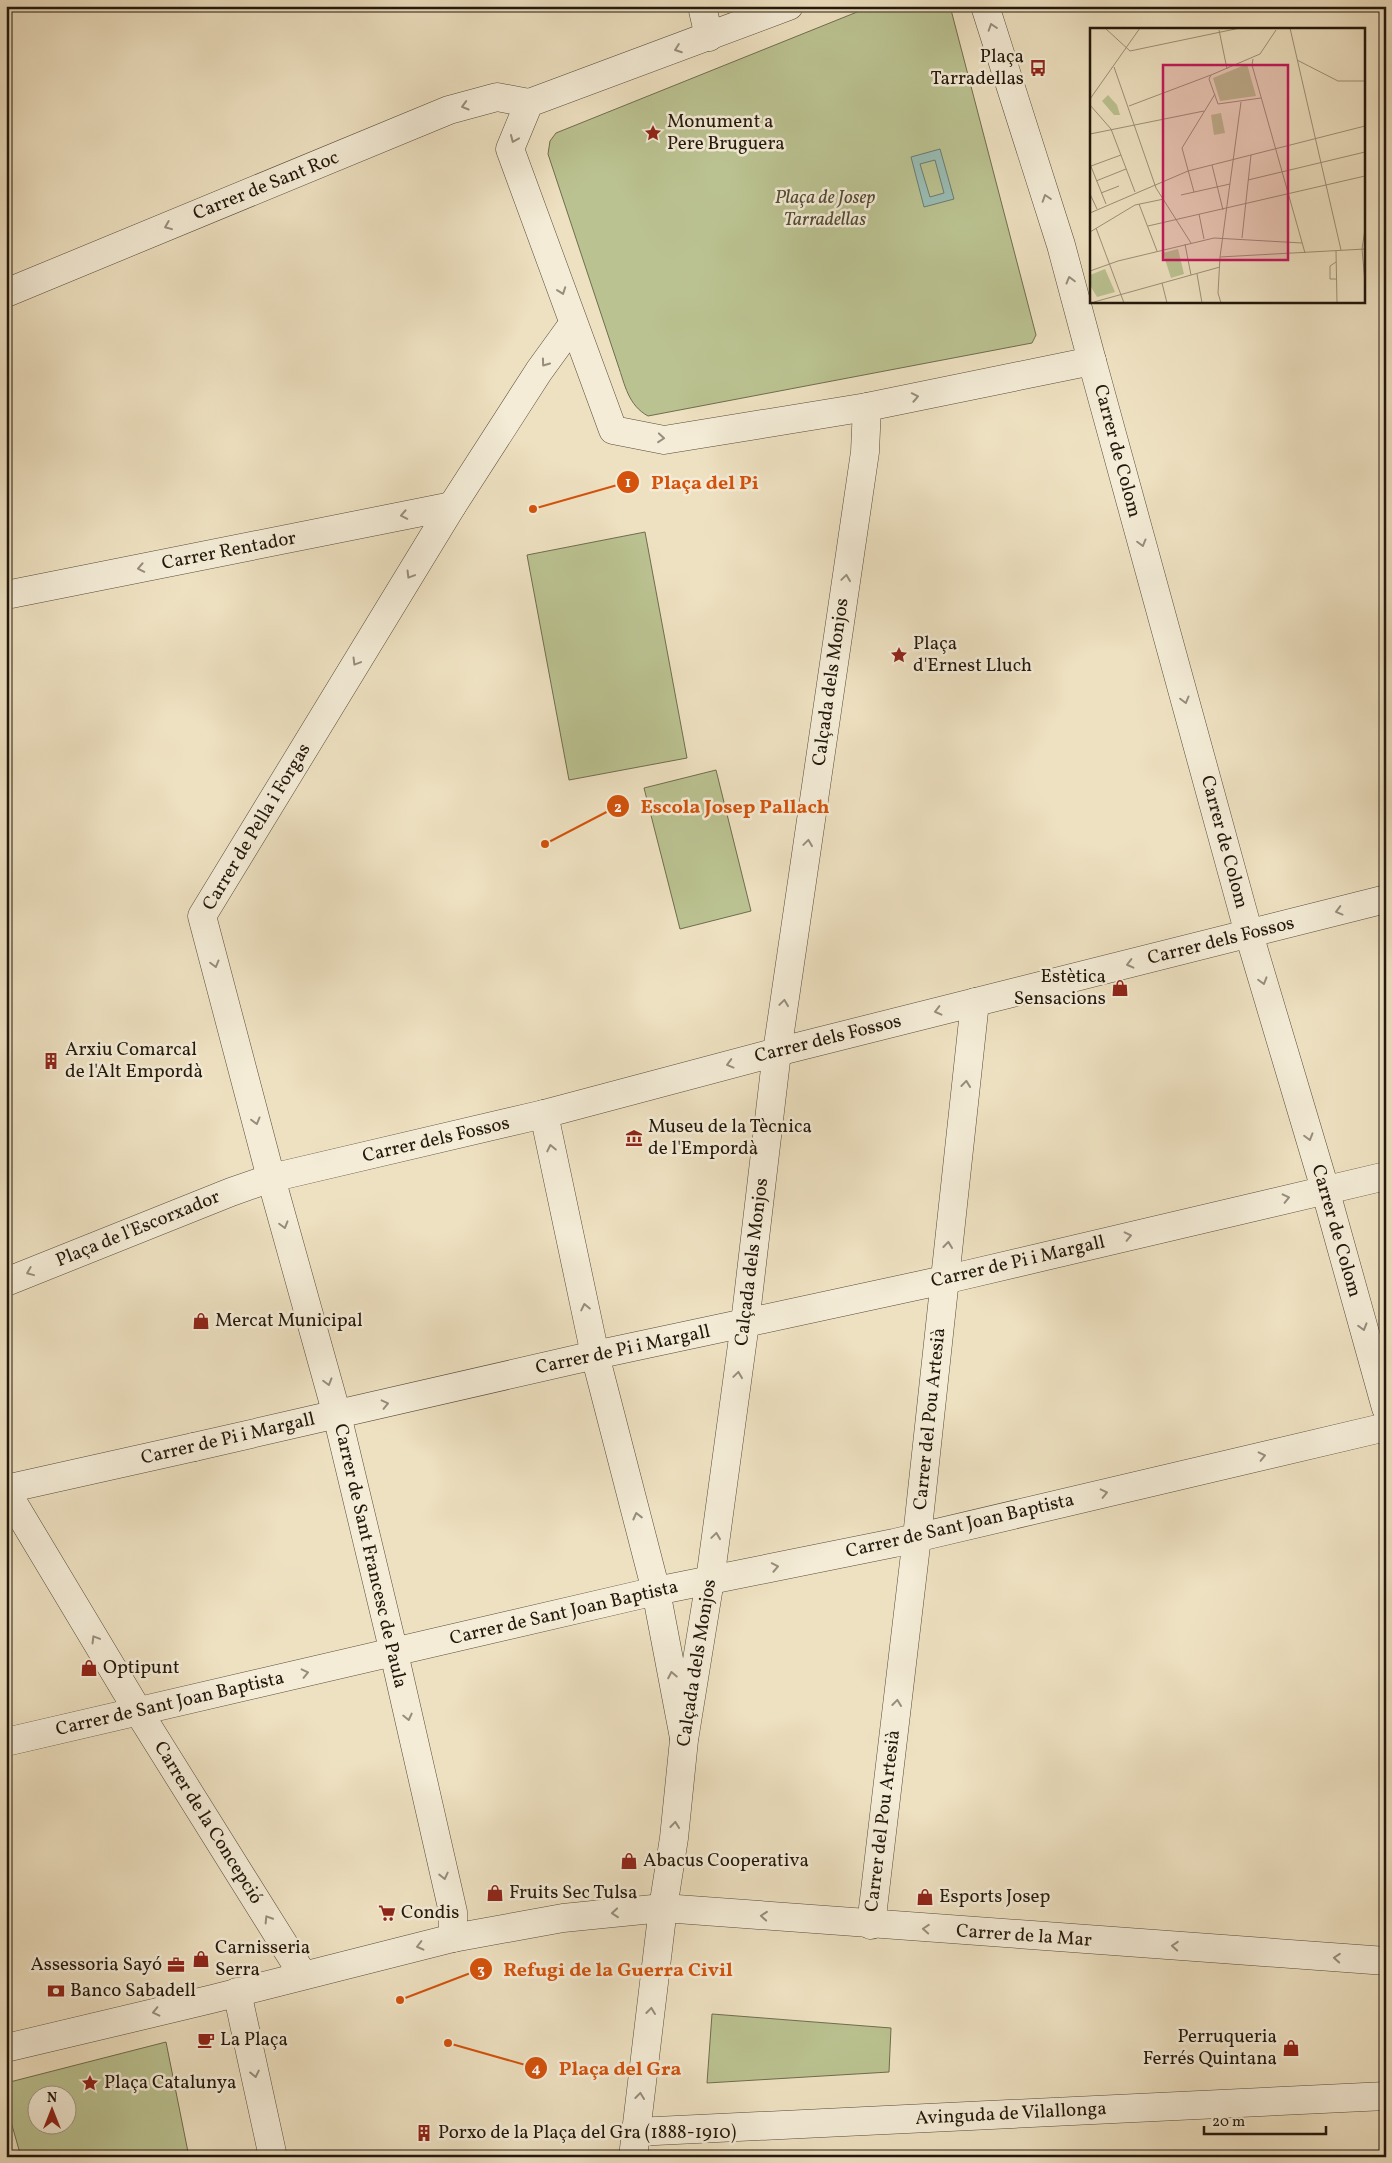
<svg xmlns="http://www.w3.org/2000/svg" width="1392" height="2163" viewBox="0 0 1392 2163" font-family="Vollkorn,serif">
<style>
.green{fill:#bbc291;stroke:#6f6d4e;fill-rule:evenodd}
.water{fill:#99bdb5;stroke:#6a7b71;fill-rule:evenodd}
.lines{fill:none;stroke-linecap:round;stroke-linejoin:round}
.pedestrian-casing{stroke:#564a39;stroke-width:29}
.minor-casing{stroke:#564a39;stroke-width:29}
.tertiary-casing{stroke:#564a39;stroke-width:29}
.pedestrian{stroke:#f4ecd7;stroke-width:28}
.minor{stroke:#f4ecd7;stroke-width:28}
.tertiary{stroke:#f4ecd7;stroke-width:28}
.oneway{stroke:#968d7c}
.labels{text-anchor:middle;dominant-baseline:central;stroke-width:5;stroke-linejoin:round;paint-order:stroke}
.poi-label{font-size:19px;fill:#23180c;stroke:#f4ecd7;text-anchor:start}
.street-label{font-size:19px;fill:#23180c;stroke:#f4ecd7}
.park-label{font-size:19px;font-style:italic;fill:#514b34;stroke:#f4ecd7}
.inset-road{fill:none;stroke:#9d9179;stroke-width:1}
.view{fill:#c2185b;fill-opacity:0.15;stroke:#c2185b;stroke-width:2.5}
.inset-edge{fill:none;stroke:#23180c;stroke-width:2.5}
.leader{fill:none;stroke:#d4520c;stroke-width:2}
.callout-dot{fill:#d4520c;stroke:#f4ecd7;stroke-width:2}
.mark-label{font-size:15px;text-anchor:middle;font-weight:bold;fill:#fff}
.callout-label{font-size:20px;text-anchor:middle;font-weight:bold;fill:#d4520c;stroke:#f4ecd7;stroke-width:5;stroke-linejoin:round;paint-order:stroke}
</style>
<rect width="100%" height="100%" fill="#eee1c1"/>
<filter id="stains"><feTurbulence type="fractalNoise" baseFrequency=".004" numOctaves="4"/><feColorMatrix values="0 0 0 0 .2 0 0 0 0 .09 0 0 0 0 .02 0 0 0 .5 -.17"/></filter>
<radialGradient id="worn" r=".72"><stop offset=".6" stop-color="#630" stop-opacity="0"/><stop offset="1" stop-color="#630" stop-opacity=".3"/></radialGradient>
<!-- green -->
<g class="green">
<path d="M872,6H950L1036,335L1032,343L648,416C628,405 625,385 618,365L548,154L550,141L556,133Z"/>
<path d="M645,532L687,758L569,780L527,555Z"/>
<path d="M716,770L751,911L680,929L644,788Z"/>
<path d="M712,2014L891,2028L889,2072L707,2083Z"/>
<path d="M166,2042L189,2157H21L6,2104V2083ZM38,2096H68V2126H38Z"/>
</g>
<!-- water -->
<path class="water" d="M940,149L954,199L924,207L911,157ZM935,160L944,193L930,197L920,164Z"/>
<g class="lines">
<!-- pedestrian casing -->
<g class="pedestrian-casing">
<g id="pedestrian">
<path d="M745,1323L944,1280"/>
<path d="M337,1415L394,1653"/>
<path d="M6,1489L194,1447"/>
</g>
</g>
<!-- minor casing -->
<g class="minor-casing">
<g id="minor">
<path d="M702,6L709,37"/>
<path d="M789,6L529,103L510,149L613,430L664,440L867,407"/>
<path d="M6,293L449,110L497,97L529,103"/>
<path d="M1092,361L1249,934L1325,1189L1386,1408"/>
<path d="M6,595L452,506"/>
<path d="M544,1114L595,1355L656,1591L684,1738"/>
<path d="M944,1280L1386,1176"/>
<path d="M6,1282L231,1192L271,1178L544,1114L777,1052L1386,899"/>
<path d="M337,1415L271,1178L202,916L452,506L539,371L573,324"/>
<path d="M194,1447L595,1355L745,1323"/>
<path d="M6,1491L138,1711L303,1975"/>
<path d="M394,1653L453,1912V1938"/>
<path d="M6,1742L656,1591L894,1543L1386,1427"/>
<path d="M871,1925L917,1537L975,1002"/>
<path d="M237,1992L273,2157"/>
<path d="M6,2048L212,1999L453,1938L563,1918L663,1908L1386,1961"/>
</g>
</g>
<!-- tertiary casing -->
<g class="tertiary-casing">
<g id="tertiary">
<path d="M635,2132L1386,2096"/>
<path d="M633,2157L663,1908L674,1838L684,1740L710,1580L745,1323L777,1052L865,452L867,407L1092,361L1061,245L985,6"/>
</g>
</g>
<!-- pedestrian -->
<use href="#pedestrian" class="pedestrian"/>
<!-- minor -->
<use href="#minor" class="minor"/>
<!-- tertiary -->
<use href="#tertiary" class="tertiary"/>
</g>
<!-- one-way arrows -->
<defs><path id="oneway-chevron" d="M-2-3.5L2.5 0L-2 3.5" fill="none" stroke-width="1.6" stroke-linecap="round" stroke-linejoin="round" transform="scale(1.25)"/></defs>
<g class="oneway">
<use href="#oneway-chevron" transform="translate(992 27) rotate(-108)"/>
<use href="#oneway-chevron" transform="translate(678 49) rotate(160)"/>
<use href="#oneway-chevron" transform="translate(465 106) rotate(164)"/>
<use href="#oneway-chevron" transform="translate(514 139) rotate(113)"/>
<use href="#oneway-chevron" transform="translate(1046 198) rotate(-108)"/>
<use href="#oneway-chevron" transform="translate(168 226) rotate(158)"/>
<use href="#oneway-chevron" transform="translate(1070 280) rotate(-105)"/>
<use href="#oneway-chevron" transform="translate(562 291) rotate(70)"/>
<use href="#oneway-chevron" transform="translate(545 363) rotate(126)"/>
<use href="#oneway-chevron" transform="translate(915 397) rotate(-11)"/>
<use href="#oneway-chevron" transform="translate(661 438) rotate(5)"/>
<use href="#oneway-chevron" transform="translate(404 515) rotate(169)"/>
<use href="#oneway-chevron" transform="translate(1142 543) rotate(75)"/>
<use href="#oneway-chevron" transform="translate(141 568) rotate(169)"/>
<use href="#oneway-chevron" transform="translate(410 575) rotate(121)"/>
<use href="#oneway-chevron" transform="translate(846 578) rotate(-82)"/>
<use href="#oneway-chevron" transform="translate(356 662) rotate(121)"/>
<use href="#oneway-chevron" transform="translate(1185 700) rotate(75)"/>
<use href="#oneway-chevron" transform="translate(808 843) rotate(-82)"/>
<use href="#oneway-chevron" transform="translate(1339 911) rotate(165)"/>
<use href="#oneway-chevron" transform="translate(215 964) rotate(75)"/>
<use href="#oneway-chevron" transform="translate(1130 964) rotate(166)"/>
<use href="#oneway-chevron" transform="translate(1263 981) rotate(74)"/>
<use href="#oneway-chevron" transform="translate(784 1003) rotate(-82)"/>
<use href="#oneway-chevron" transform="translate(938 1011) rotate(166)"/>
<use href="#oneway-chevron" transform="translate(730 1064) rotate(165)"/>
<use href="#oneway-chevron" transform="translate(966 1084) rotate(-84)"/>
<use href="#oneway-chevron" transform="translate(256 1121) rotate(75)"/>
<use href="#oneway-chevron" transform="translate(1309 1137) rotate(74)"/>
<use href="#oneway-chevron" transform="translate(551 1148) rotate(-102)"/>
<use href="#oneway-chevron" transform="translate(1286 1198) rotate(-13)"/>
<use href="#oneway-chevron" transform="translate(284 1225) rotate(74)"/>
<use href="#oneway-chevron" transform="translate(1128 1236) rotate(-13)"/>
<use href="#oneway-chevron" transform="translate(948 1245) rotate(-84)"/>
<use href="#oneway-chevron" transform="translate(30 1272) rotate(158)"/>
<use href="#oneway-chevron" transform="translate(585 1307) rotate(-102)"/>
<use href="#oneway-chevron" transform="translate(1363 1327) rotate(74)"/>
<use href="#oneway-chevron" transform="translate(738 1375) rotate(-82)"/>
<use href="#oneway-chevron" transform="translate(328 1382) rotate(74)"/>
<use href="#oneway-chevron" transform="translate(385 1404) rotate(-13)"/>
<use href="#oneway-chevron" transform="translate(1262 1456) rotate(-13)"/>
<use href="#oneway-chevron" transform="translate(1104 1493) rotate(-13)"/>
<use href="#oneway-chevron" transform="translate(637 1516) rotate(-104)"/>
<use href="#oneway-chevron" transform="translate(716 1536) rotate(-82)"/>
<use href="#oneway-chevron" transform="translate(775 1567) rotate(-11)"/>
<use href="#oneway-chevron" transform="translate(95 1639) rotate(-121)"/>
<use href="#oneway-chevron" transform="translate(305 1673) rotate(-13)"/>
<use href="#oneway-chevron" transform="translate(672 1675) rotate(-101)"/>
<use href="#oneway-chevron" transform="translate(897 1703) rotate(-83)"/>
<use href="#oneway-chevron" transform="translate(408 1717) rotate(77)"/>
<use href="#oneway-chevron" transform="translate(675 1825) rotate(-84)"/>
<use href="#oneway-chevron" transform="translate(444 1876) rotate(77)"/>
<use href="#oneway-chevron" transform="translate(615 1913) rotate(175)"/>
<use href="#oneway-chevron" transform="translate(764 1916) rotate(-175)"/>
<use href="#oneway-chevron" transform="translate(268 1919) rotate(-122)"/>
<use href="#oneway-chevron" transform="translate(926 1929) rotate(-176)"/>
<use href="#oneway-chevron" transform="translate(420 1946) rotate(166)"/>
<use href="#oneway-chevron" transform="translate(1175 1946) rotate(-176)"/>
<use href="#oneway-chevron" transform="translate(1337 1958) rotate(-176)"/>
<use href="#oneway-chevron" transform="translate(651 2011) rotate(-83)"/>
<use href="#oneway-chevron" transform="translate(156 2012) rotate(167)"/>
<use href="#oneway-chevron" transform="translate(255 2074) rotate(78)"/>
<use href="#oneway-chevron" transform="translate(640 2096) rotate(-83)"/>
</g>
<!-- icons -->
<defs>
<g id="bus-bare" transform="scale(1.35)"><path d="M-5-6H5V4H4V6H2V4H-2V6H-4V4H-5ZM-3.5-4V0h7V-4ZM-3.5 1.2v1.5H-2V1.2ZM2 1.2v1.5H3.5V1.2Z" fill="#8f2418" stroke="#f4ecd7" stroke-width="2.5" paint-order="stroke"/></g>
<g id="sight-bare" transform="scale(1.35)"><path d="M0-6L1.8-2.2L6-1.7L2.9 1.2L3.7 5.4L0 3.3L-3.7 5.4L-2.9 1.2L-6-1.7L-1.8-2.2Z" fill="#8f2418" stroke="#f4ecd7" stroke-width="2.5" paint-order="stroke"/></g>
<g id="shop-bare" transform="scale(1.35)"><path d="M-5-2.5h2.3a2.7 3.5 0 0 1 5.4 0H5L5.5 6h-11ZM-1.5-2.5h3a1.5 2.3 0 0 0-3 0Z" fill="#8f2418" stroke="#f4ecd7" stroke-width="2.5" paint-order="stroke"/></g>
<g id="building-bare" transform="scale(1.35)"><path d="M-4-6H4V6H1V3H-1V6H-4ZM-2.5-4.3h1.7v1.8h-1.7ZM.8-4.3h1.7v1.8H.8ZM-2.5-1h1.7V.8h-1.7ZM.8-1h1.7V.8H.8Z" fill="#8f2418" stroke="#f4ecd7" stroke-width="2.5" paint-order="stroke"/></g>
<g id="museum-bare" transform="scale(1.35)"><path d="M0-6L6-3V-2H-6V-3ZM-5-1h2V3h-2ZM-1-1h2V3h-2ZM3-1h2V3H3ZM-6 4H6V6H-6Z" fill="#8f2418" stroke="#f4ecd7" stroke-width="2.5" paint-order="stroke"/></g>
<g id="supermarket-bare" transform="scale(1.35)"><path d="M-6-5.5h2.5l.6 2H6L4.5 2H-2.5L-4.4-4H-6ZM-1.5 3.2a1.3 1.3 0 1 0 .1 0ZM3 3.2a1.3 1.3 0 1 0 .1 0Z" fill="#8f2418" stroke="#f4ecd7" stroke-width="2.5" paint-order="stroke"/></g>
<g id="office-bare" transform="scale(1.35)"><path d="M-6-3h4V-5.5h4V-3h4V5H-6ZM-1-4.5V-3h2v-1.5ZM-6 0V1H6V0Z" fill="#8f2418" stroke="#f4ecd7" stroke-width="2.5" paint-order="stroke"/></g>
<g id="bank-bare" transform="scale(1.35)"><path d="M-6-4H6V4H-6ZM0-2.3a2.3 2.3 0 1 0 0 4.6a2.3 2.3 0 1 0 0-4.6Z" fill="#8f2418" stroke="#f4ecd7" stroke-width="2.5" paint-order="stroke"/></g>
<g id="cafe-bare" transform="scale(1.35)"><path d="M-5.5-4.5H6V0H3Q3 3.5 0 3.5H-2.5Q-5.5 3.5-5.5 0ZM3-3.2v2h1.7v-2ZM-6 4.5H4V6H-6Z" fill="#8f2418" stroke="#f4ecd7" stroke-width="2.5" paint-order="stroke"/></g>
</defs>
<g fill-rule="evenodd">
<use href="#bus-bare" x="1038" y="68"/>
<use href="#sight-bare" x="653" y="133"/>
<use href="#sight-bare" x="899" y="655"/>
<use href="#shop-bare" x="1120" y="988"/>
<use href="#building-bare" x="51" y="1061"/>
<use href="#museum-bare" x="634" y="1138"/>
<use href="#shop-bare" x="201" y="1321"/>
<use href="#shop-bare" x="89" y="1668"/>
<use href="#shop-bare" x="629" y="1861"/>
<use href="#shop-bare" x="495" y="1893"/>
<use href="#shop-bare" x="925" y="1897"/>
<use href="#supermarket-bare" x="387" y="1913"/>
<use href="#shop-bare" x="201" y="1959"/>
<use href="#office-bare" x="176" y="1965"/>
<use href="#bank-bare" x="56" y="1991"/>
<use href="#cafe-bare" x="206" y="2040"/>
<use href="#shop-bare" x="1291" y="2048"/>
<use href="#sight-bare" x="90" y="2083"/>
<use href="#building-bare" x="424" y="2133"/>
</g>
<g class="labels">
<!-- poi labels -->
<g class="poi-label">
<text x="1024" y="57" text-anchor="end">Plaça<tspan x="1024" dy="22">Tarradellas</tspan></text>
<text x="667" y="122">Monument a<tspan x="667" dy="22">Pere Bruguera</tspan></text>
<text x="913" y="644">Plaça<tspan x="913" dy="22">d'Ernest Lluch</tspan></text>
<text x="1106" y="977" text-anchor="end">Estètica<tspan x="1106" dy="22">Sensacions</tspan></text>
<text x="65" y="1050">Arxiu Comarcal<tspan x="65" dy="22">de l'Alt Empordà</tspan></text>
<text x="648" y="1127">Museu de la Tècnica<tspan x="648" dy="22">de l'Empordà</tspan></text>
<text x="215" y="1321">Mercat Municipal</text>
<text x="103" y="1668">Optipunt</text>
<text x="643" y="1861">Abacus Cooperativa</text>
<text x="509" y="1893">Fruits Sec Tulsa</text>
<text x="939" y="1897">Esports Josep</text>
<text x="401" y="1913">Condis</text>
<text x="215" y="1948">Carnisseria<tspan x="215" dy="22">Serra</tspan></text>
<text x="162" y="1965" text-anchor="end">Assessoria Sayó</text>
<text x="70" y="1991">Banco Sabadell</text>
<text x="1277" y="2037" text-anchor="end">Perruqueria<tspan x="1277" dy="22">Ferrés Quintana</tspan></text>
<text x="220" y="2040">La Plaça</text>
<text x="104" y="2083">Plaça Catalunya</text>
<text x="438" y="2133">Porxo de la Plaça del Gra (1888-1910)</text>
</g>
<!-- street labels -->
<g class="street-label">
<text transform="translate(266 186) rotate(-22)">Carrer de Sant Roc</text>
<text transform="translate(1117 451) rotate(75)">Carrer de Colom</text>
<text transform="translate(229 551) rotate(-11)">Carrer Rentador</text>
<text transform="translate(831 682) rotate(-82)">Calçada dels Monjos</text>
<text transform="translate(257 827) rotate(-59)">Carrer de Pella i Forgas</text>
<text transform="translate(1224 842) rotate(75)">Carrer de Colom</text>
<text transform="translate(1221 941) rotate(-14)">Carrer dels Fossos</text>
<text transform="translate(828 1039) rotate(-14)">Carrer dels Fossos</text>
<text transform="translate(436 1140) rotate(-13)">Carrer dels Fossos</text>
<text transform="translate(138 1229) rotate(-22)">Plaça de l'Escorxador</text>
<text transform="translate(1336 1231) rotate(74)">Carrer de Colom</text>
<text transform="translate(752 1262) rotate(-83)">Calçada dels Monjos</text>
<text transform="translate(1018 1262) rotate(-13)">Carrer de Pi i Margall</text>
<text transform="translate(623 1350) rotate(-12)">Carrer de Pi i Margall</text>
<text transform="translate(930 1419) rotate(-84)">Carrer del Pou Artesià</text>
<text transform="translate(228 1439) rotate(-13)">Carrer de Pi i Margall</text>
<text transform="translate(960 1526) rotate(-13)">Carrer de Sant Joan Baptista</text>
<text transform="translate(370 1556) rotate(77)">Carrer de Sant Francesc de Paula</text>
<text transform="translate(564 1613) rotate(-13)">Carrer de Sant Joan Baptista</text>
<text transform="translate(697 1663) rotate(-81)">Calçada dels Monjos</text>
<text transform="translate(170 1704) rotate(-13)">Carrer de Sant Joan Baptista</text>
<text transform="translate(883 1821) rotate(-83)">Carrer del Pou Artesià</text>
<text transform="translate(208 1823) rotate(58)">Carrer de la Concepció</text>
<text transform="translate(1024 1936) rotate(4)">Carrer de la Mar</text>
<text transform="translate(1011 2114) rotate(-3)">Avinguda de Vilallonga</text>
</g>
<!-- park labels -->
<g class="park-label">
<text x="825" y="198">Plaça de Josep<tspan x="825" dy="22">Tarradellas</tspan></text>
</g>
</g>
<!-- overview -->
<g transform="translate(1090 28)">
<rect width="275" height="275" fill="#eee1c1"/>
<path d="M157,36L166,68L130,73L123,50ZM18,67L27,77L30,87H24L12,73ZM131,85L135,105L124,107L121,87ZM88,221L94,246L81,250L73,225ZM15,241L25,264L7,269L0,257V247Z" fill="#bbc291"/>
<path class="inset-road" d="M15,0L40,23L150,0M200,0L251,222M129,2L137,41M163,31L162,37L215,225M207,32L248,53H275M24,39L66,160L101,215M171,70L128,76L119,51L121,47L170,26L186,2M0,71L50,0M0,77L21,101L45,164M39,78L121,47M0,106L114,83M0,136L16,176M122,137L133,182M1,138L31,127M158,152L275,124M6,153L36,141M104,164L92,120L125,66M11,165L29,158M0,166L7,181M91,167L140,156M49,176L67,223M0,185L98,143L275,98M109,186L114,211M58,198L275,148M6,200L34,275M275,201L272,221L275,254M0,204L45,177L74,171M152,210L161,127M95,216L101,247M246,223L247,275M130,229L275,221M246,234L240,238V251H246M0,243L28,233L124,210L212,215M107,246L112,275M72,255L77,275M4,274L130,239M131,275L128,265L130,229L151,74"/>
<path class="view" d="M73,37H198V232H73Z"/>
<rect width="275" height="275" class="inset-edge"/>
</g>
<!-- callouts -->
<path class="leader" d="M533 509L628 482M545 844L618 806M400 2000L481 1969M448 2043L536 2068"/>
<g class="callout-dot">
<circle cx="533" cy="509" r="5"/>
<circle cx="545" cy="844" r="5"/>
<circle cx="400" cy="2000" r="5"/>
<circle cx="448" cy="2043" r="5"/>
<circle cx="628" cy="482" r="12"/>
<circle cx="618" cy="806" r="12"/>
<circle cx="481" cy="1969" r="12"/>
<circle cx="536" cy="2068" r="12"/>
</g>
<g class="mark-label">
<text x="628" y="487">1</text>
<text x="618" y="812">2</text>
<text x="481" y="1974">3</text>
<text x="536" y="2073">4</text>
</g>
<g class="callout-label">
<text x="705" y="489">Plaça del Pi</text>
<text x="735" y="813">Escola Josep Pallach</text>
<text x="618" y="1976">Refugi de la Guerra Civil</text>
<text x="620" y="2075">Plaça del Gra</text>
</g>
<!-- margin -->
<rect width="1392" height="2163" fill="none" stroke="#eee1c1" stroke-width="25"/>
<rect x="8" y="8" width="1377" height="2148" fill="none" stroke="#23180c" stroke-width="2.5"/>
<rect x="12" y="12" width="1367" height="2138" fill="none" stroke="#23180c"/>
<!-- north arrow -->
<g transform="translate(52 2110)"><circle r="24" fill="#f4ecd7" stroke="#a09786"/>
<path d="M0-4L9 19L0 12L-9 19Z" fill="#8f2418"/>
<text y="-8" font-size="14" font-weight="bold" text-anchor="middle" fill="#23180c">N</text>
</g>
<!-- scale -->
<path d="M1204 2126v8h122v-8" fill="none" stroke="#23180c" stroke-width="2.5"/>
<text x="1212" y="2126" font-size="15" fill="#23180c" stroke="#f4ecd7" stroke-width="4" paint-order="stroke">20 m</text>
<rect width="100%" height="100%" filter="url(#stains)"/>
<rect width="100%" height="100%" fill="url(#worn)"/>
</svg>
